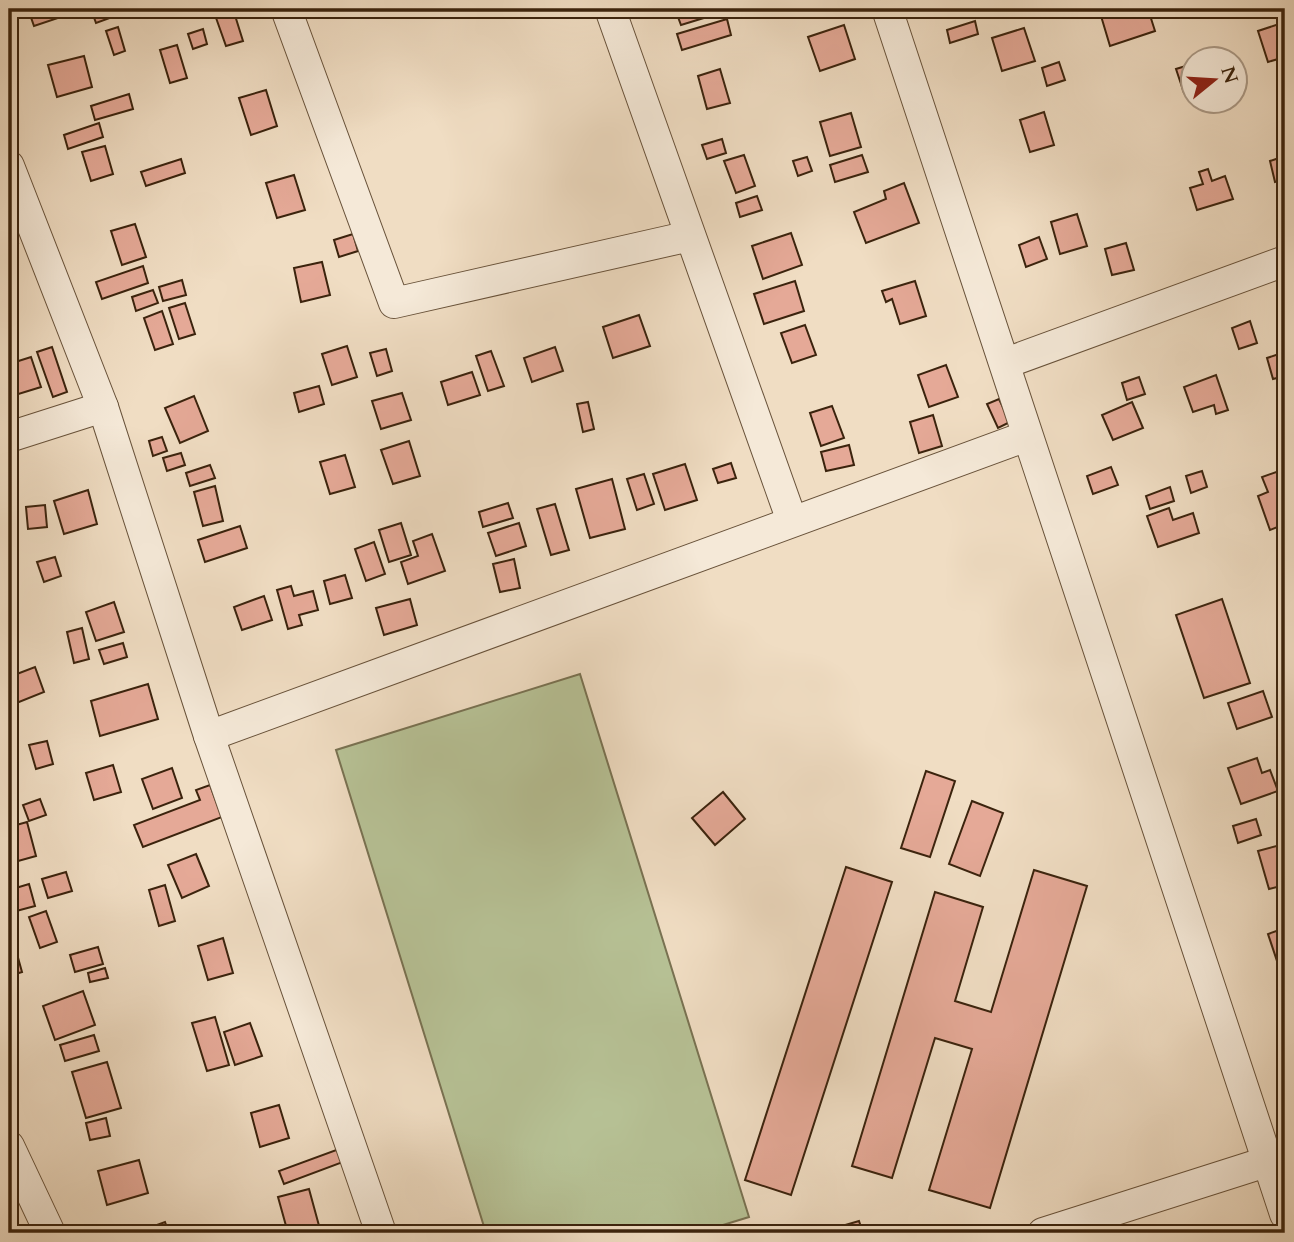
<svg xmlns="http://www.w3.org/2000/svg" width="1294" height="1242" viewBox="0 0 1294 1242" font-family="Cardo,serif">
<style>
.green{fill:#b7c296;stroke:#797252;stroke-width:2}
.building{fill:#e5a997;stroke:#3b230d;stroke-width:2}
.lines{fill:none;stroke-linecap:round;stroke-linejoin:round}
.minor-casing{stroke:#68523a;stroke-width:32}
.minor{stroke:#f5e9d8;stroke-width:30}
</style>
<rect width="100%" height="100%" fill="#f0ddc3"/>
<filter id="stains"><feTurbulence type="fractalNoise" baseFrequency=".00286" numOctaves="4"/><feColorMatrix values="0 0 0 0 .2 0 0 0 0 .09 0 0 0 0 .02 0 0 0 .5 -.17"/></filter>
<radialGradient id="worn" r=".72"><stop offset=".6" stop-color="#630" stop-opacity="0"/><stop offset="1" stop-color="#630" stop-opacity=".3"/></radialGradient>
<!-- green -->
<path class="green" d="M580,674L749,1217L697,1233H486L336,750Z"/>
<!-- building -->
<g class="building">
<path d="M28,9H64L67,15L34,26Z"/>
<path d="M91,9H115L118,15L96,23Z"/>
<path d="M233,9L243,41L226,46L215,15Z"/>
<path d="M675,9H705L707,17L681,25Z"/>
<path d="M1105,9H1148L1155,31L1110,46L1101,16L1107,14Z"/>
<path d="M727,19L731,35L682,50L677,34Z"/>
<path d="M975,21L978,34L950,43L947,30Z"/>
<path d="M1279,24L1281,30L1285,29V57L1268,62L1258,31Z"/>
<path d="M844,25L855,59L820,71L808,37Z"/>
<path d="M118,27L125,51L114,55L106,31Z"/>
<path d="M1024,28L1035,61L1002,71L992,38Z"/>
<path d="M203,29L207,44L193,49L188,34Z"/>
<path d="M177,45L187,78L170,83L160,50Z"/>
<path d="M84,56L92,87L57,97L48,65Z"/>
<path d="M1059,62L1065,80L1047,86L1042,68Z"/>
<path d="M1192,64V90L1184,93L1176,69Z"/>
<path d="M720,69L730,103L707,109L698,76Z"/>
<path d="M266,90L277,126L251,135L239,98Z"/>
<path d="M129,94L133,109L95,120L91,106Z"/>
<path d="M1044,112L1054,145L1030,152L1020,120Z"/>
<path d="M851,113L861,147L830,156L820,122Z"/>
<path d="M99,123L103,137L68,149L64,135Z"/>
<path d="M722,139L726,153L707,159L702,145Z"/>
<path d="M105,146L113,174L91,181L82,152Z"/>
<path d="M744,155L755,186L736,193L724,161Z"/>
<path d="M862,155L868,172L835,182L830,165Z"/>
<path d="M1285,156V179L1275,182L1270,161Z"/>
<path d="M807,157L812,171L798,176L793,161Z"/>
<path d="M181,159L185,173L146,186L141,172Z"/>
<path d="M1208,169L1212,181L1225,176L1233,199L1197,210L1190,188L1203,184L1199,172Z"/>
<path d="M294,175L305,210L277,218L266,183Z"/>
<path d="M904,183L919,223L866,243L854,212L886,199L884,191Z"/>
<path d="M757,196L762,210L740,217L736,203Z"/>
<path d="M1077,214L1087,246L1060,254L1051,222Z"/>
<path d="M10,216L18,243L9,246V217Z"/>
<path d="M135,224L146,257L122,265L111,231Z"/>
<path d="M791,233L802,265L763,279L752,246Z"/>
<path d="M353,234L358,251L339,257L334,240Z"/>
<path d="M1039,237L1047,259L1026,267L1019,245Z"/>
<path d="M1126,243L1134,270L1112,275L1105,249Z"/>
<path d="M322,262L330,295L301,302L294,268Z"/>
<path d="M143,266L148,283L102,299L96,282Z"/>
<path d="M182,280L186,295L163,301L159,287Z"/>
<path d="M795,281L804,311L764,324L754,294Z"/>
<path d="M915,281L926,316L900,324L892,299L886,302L882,291Z"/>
<path d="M153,290L158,303L136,311L132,297Z"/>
<path d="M185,303L195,334L179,339L169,308Z"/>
<path d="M162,311L173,344L155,350L144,318Z"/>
<path d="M639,315L650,346L613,358L603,327Z"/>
<path d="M1250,321L1257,343L1239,349L1232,328Z"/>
<path d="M805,325L816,355L792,363L781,333Z"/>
<path d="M347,346L357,377L332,385L322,354Z"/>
<path d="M52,347L67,392L53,397L37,352Z"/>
<path d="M555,347L563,371L532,382L524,358Z"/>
<path d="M386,349L392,371L377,376L370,353Z"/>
<path d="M491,351L504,386L488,391L476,356Z"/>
<path d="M1285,352V376L1273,379L1267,358Z"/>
<path d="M31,357L41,387L12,396L9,364Z"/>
<path d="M946,365L958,397L929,407L918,375Z"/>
<path d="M472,372L480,395L448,405L441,382Z"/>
<path d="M1216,375L1228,410L1216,414L1214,405L1193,412L1184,387Z"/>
<path d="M1139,377L1145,394L1127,400L1122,383Z"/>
<path d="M319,386L324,404L299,412L294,393Z"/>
<path d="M402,393L411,420L381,429L372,401Z"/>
<path d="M194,396L208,431L180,443L165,408Z"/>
<path d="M999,399L1010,422L998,428L987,404Z"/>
<path d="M588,402L594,429L583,432L577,404Z"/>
<path d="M1132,402L1143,428L1113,440L1102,415Z"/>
<path d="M832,406L844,438L821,446L810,413Z"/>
<path d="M933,415L942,446L919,453L910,422Z"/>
<path d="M162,437L167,451L153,456L149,441Z"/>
<path d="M409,441L420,476L393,484L381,450Z"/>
<path d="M849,445L854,465L826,471L821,452Z"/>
<path d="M181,453L185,465L167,471L163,458Z"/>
<path d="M345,455L355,487L330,494L320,462Z"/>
<path d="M731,463L736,478L718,483L713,469Z"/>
<path d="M685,464L697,500L665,510L653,474Z"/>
<path d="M210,465L215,478L190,486L186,473Z"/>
<path d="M1111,467L1118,485L1093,494L1087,476Z"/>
<path d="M1285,469V524L1270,530L1258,496L1268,492L1262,477Z"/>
<path d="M1202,471L1207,487L1191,493L1186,476Z"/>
<path d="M644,474L654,504L637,510L627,479Z"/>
<path d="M612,479L625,529L590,538L576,489Z"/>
<path d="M215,486L223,521L203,526L194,492Z"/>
<path d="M1170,487L1174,501L1150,509L1146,496Z"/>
<path d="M88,490L97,524L64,534L54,501Z"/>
<path d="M508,503L513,518L483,527L479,512Z"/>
<path d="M555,504L569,550L551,555L537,509Z"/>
<path d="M45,505L47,527L28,529L26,507Z"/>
<path d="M1169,508L1173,520L1193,513L1199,533L1158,547L1147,516Z"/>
<path d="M401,523L411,555L389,562L379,530Z"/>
<path d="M519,523L526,546L496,556L488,533Z"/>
<path d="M240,526L247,548L205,562L198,540Z"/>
<path d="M432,534L445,571L408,584L401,562L418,556L413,541Z"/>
<path d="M374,542L385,574L366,581L355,549Z"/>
<path d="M55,557L61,576L44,582L37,562Z"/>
<path d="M514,559L520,588L500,592L493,564Z"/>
<path d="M345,575L352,598L330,604L324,581Z"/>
<path d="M291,586L294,596L313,591L318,610L299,615L302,625L288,629L277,590Z"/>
<path d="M264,596L272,620L242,630L234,607Z"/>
<path d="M410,599L417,625L384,635L376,608Z"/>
<path d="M1222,599L1250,683L1204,698L1176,615Z"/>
<path d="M114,602L124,632L96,641L86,612Z"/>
<path d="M82,628L89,659L74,663L67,632Z"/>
<path d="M123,643L127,657L104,664L99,650Z"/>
<path d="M35,667L44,692L9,706V677Z"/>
<path d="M148,684L158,719L100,736L91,701Z"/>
<path d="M1263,691L1272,717L1237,729L1228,703Z"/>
<path d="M47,741L53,764L36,769L29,745Z"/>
<path d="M1257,758L1262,773L1270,770L1278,791L1241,804L1228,768Z"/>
<path d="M113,765L121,792L94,800L86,773Z"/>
<path d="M172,768L182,798L153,809L142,779Z"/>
<path d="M926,771L955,781L930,857L901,848Z"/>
<path d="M210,785L222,817L143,847L134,825L200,800L196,790Z"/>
<path d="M723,792L745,819L715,845L692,818Z"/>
<path d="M40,799L46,815L29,821L23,805Z"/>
<path d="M972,801L1003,813L980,876L949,864Z"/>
<path d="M1256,819L1261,835L1238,843L1233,826Z"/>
<path d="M27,822L36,856L11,863L9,827Z"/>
<path d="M1284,844L1285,885L1269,889L1258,851Z"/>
<path d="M196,854L209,886L182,898L168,865Z"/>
<path d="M846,867L892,882L791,1195L745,1180Z"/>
<path d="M1034,870L1087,886L990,1208L929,1190L972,1049L935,1038L892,1178L852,1166L935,892L983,907L955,1001L991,1012Z"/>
<path d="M66,872L72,891L48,898L42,879Z"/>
<path d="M29,884L35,906L9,913V890Z"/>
<path d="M165,885L175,921L159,926L149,890Z"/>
<path d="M46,911L57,942L40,948L29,917Z"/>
<path d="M1285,928V975L1282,976L1268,934Z"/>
<path d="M223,938L233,973L208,980L198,946Z"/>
<path d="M98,947L103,964L75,972L70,955Z"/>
<path d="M17,954L22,972L9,976V956Z"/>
<path d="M105,968L108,978L90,982L88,973Z"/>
<path d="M83,991L95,1025L55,1040L43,1006Z"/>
<path d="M215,1017L229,1065L207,1071L192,1023Z"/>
<path d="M250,1023L262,1056L235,1065L224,1032Z"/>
<path d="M94,1035L99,1051L65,1061L60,1045Z"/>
<path d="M107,1062L121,1108L86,1118L72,1072Z"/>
<path d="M279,1105L289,1138L260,1147L251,1113Z"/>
<path d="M106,1118L110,1136L90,1140L86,1123Z"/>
<path d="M339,1149L343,1162L284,1184L279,1171Z"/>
<path d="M139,1160L148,1193L107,1205L98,1171Z"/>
<path d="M309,1189L321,1233H288L278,1197Z"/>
<path d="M859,1221L863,1233H844L842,1226Z"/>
<path d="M165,1222L169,1233H135Z"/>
</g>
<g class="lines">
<!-- minor casing -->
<g class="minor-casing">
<g id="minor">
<path d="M286,9L394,303L690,236"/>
<path d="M610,9L792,521"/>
<path d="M887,9L1285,1214"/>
<path d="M9,166L103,407L209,736L381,1233"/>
<path d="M1006,363L1285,261"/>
<path d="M9,437L103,407"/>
<path d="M209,736L1027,436"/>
<path d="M9,1146L50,1233"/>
<path d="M1043,1233L1266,1162"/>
</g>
</g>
<!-- minor -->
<use href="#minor" class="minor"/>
</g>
<!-- margin -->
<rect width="1294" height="1242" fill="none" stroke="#f0ddc3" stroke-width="35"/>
<rect x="10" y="10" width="1273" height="1221" fill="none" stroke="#3b230d" stroke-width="3.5"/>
<rect x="18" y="18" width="1259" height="1207" fill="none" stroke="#3b230d" stroke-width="2"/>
<!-- north arrow -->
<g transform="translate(1214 80) rotate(72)"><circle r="33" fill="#f5e9d8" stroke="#ab9a87" stroke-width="2"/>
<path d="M0-5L12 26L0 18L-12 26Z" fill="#8f2418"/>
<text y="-10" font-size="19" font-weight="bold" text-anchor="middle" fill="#3b230d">N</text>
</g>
<rect width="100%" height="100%" filter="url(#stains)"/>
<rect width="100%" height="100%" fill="url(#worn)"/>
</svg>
